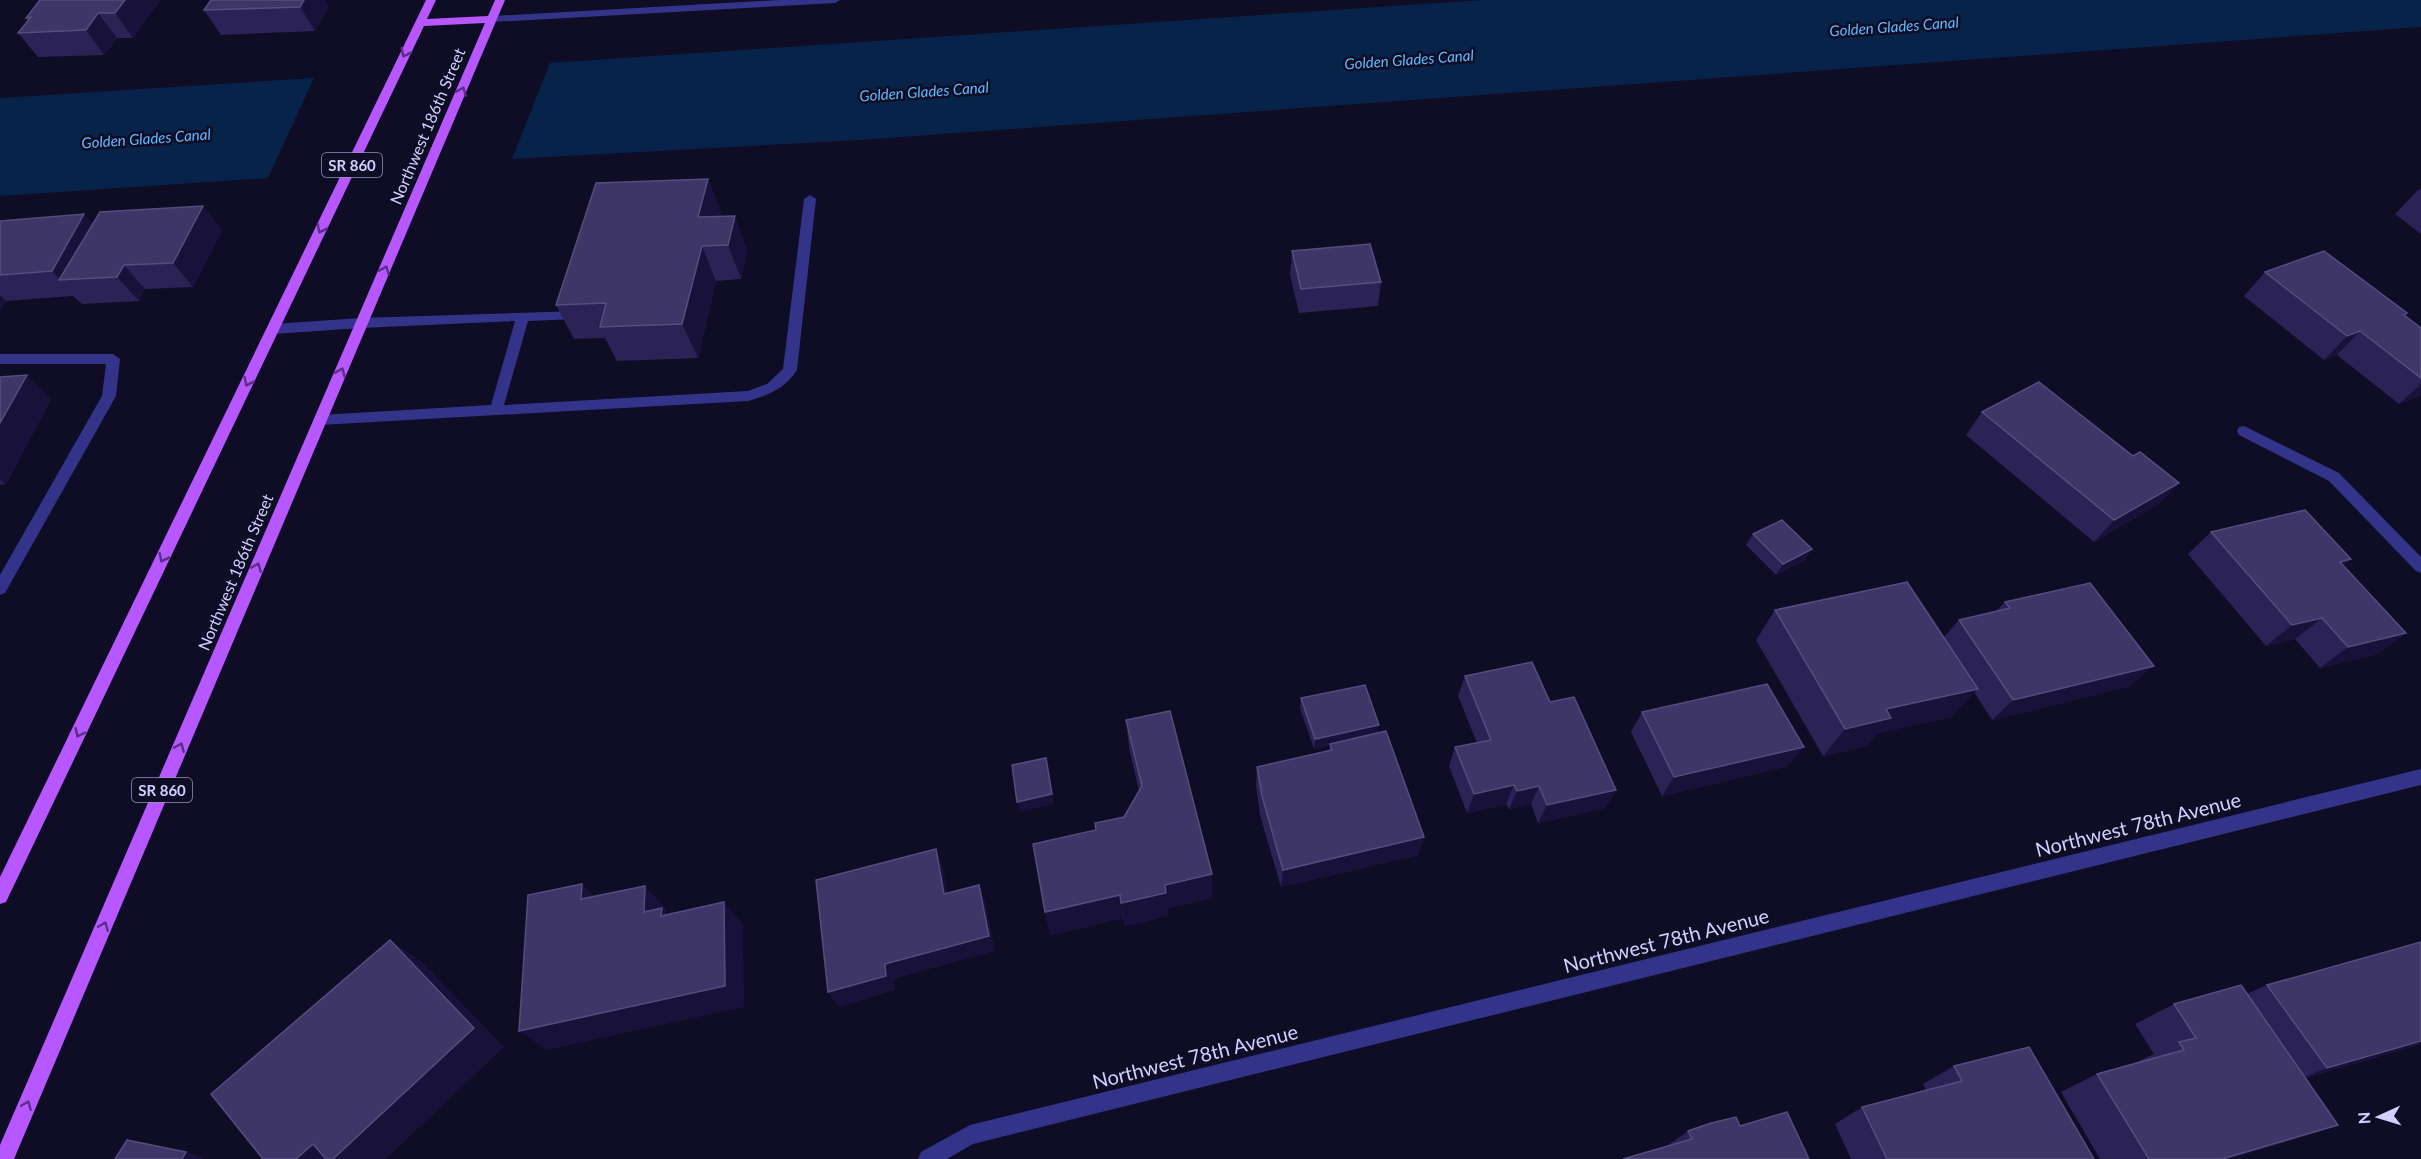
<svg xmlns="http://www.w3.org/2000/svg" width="2421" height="1159" viewBox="0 0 2421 1159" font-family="Lato,sans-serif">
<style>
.water{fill:#072349}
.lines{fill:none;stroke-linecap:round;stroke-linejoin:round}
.service{fill:#333489;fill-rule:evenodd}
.minor{fill:#333489;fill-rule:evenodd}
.tertiary{fill:#333489;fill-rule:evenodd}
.primary{fill:#b757ff;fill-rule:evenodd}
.wall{fill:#2b2355}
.shaded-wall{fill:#18123a}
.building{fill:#3d3667;stroke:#544e7f;stroke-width:1.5}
.oneway{stroke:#5b2e87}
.labels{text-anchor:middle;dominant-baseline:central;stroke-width:5;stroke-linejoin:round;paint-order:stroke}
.far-water-label{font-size:15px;font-style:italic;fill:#5ebdff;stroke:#0f0c25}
.shield{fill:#0f0c25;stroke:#9895be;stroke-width:1.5}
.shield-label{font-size:15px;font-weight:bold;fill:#d3d0ff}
.street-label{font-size:16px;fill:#d3d0ff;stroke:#0f0c25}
.near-street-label{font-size:20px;fill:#d3d0ff;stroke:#0f0c25}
</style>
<rect width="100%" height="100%" fill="#0f0c25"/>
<!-- water -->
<g class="water">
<path d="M1482,0H2421V27L860,140L512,159L550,63Z"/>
<path d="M314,78L268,178L0,196V98Z"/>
</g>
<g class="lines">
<!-- service -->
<g class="service">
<path d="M779,0H840L835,3L493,22L488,19L493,16Z"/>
<path d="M810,195L816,199L797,370C785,389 768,395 748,401L320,425L313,420L320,415L491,405L515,321L361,328L355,323L361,318L580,311L581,314L575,319L528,321L504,405L748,391L767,384L783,369L804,199Z"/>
</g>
<!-- minor -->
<g class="minor">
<path d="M361,318L367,323L361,328L273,334L267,329L273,324Z"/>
<path d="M0,354H113L120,359L116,396L5,593L0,595V575L102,396L106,364H0Z"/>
<path d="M2244,426L2339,473L2421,557V573L2416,571L2329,481L2239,435L2237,431L2239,427Z"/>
</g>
<!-- tertiary -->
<path class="tertiary" d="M2421,769V785L973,1144L947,1159H918L921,1152L970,1125Z"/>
<!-- primary -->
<path class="primary" d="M426,0H436L427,19L488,16L495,0H505L14,1159H0V1145L485,23L424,26L6,902L0,904V877Z"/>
</g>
<!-- wall -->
<g class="wall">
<path d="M160,0L133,38H117L104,55L38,57L18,33L28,21L26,18Z"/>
<path d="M211,0H325L328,7L315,31L221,35L204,10Z"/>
<path d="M708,179L721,213L720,216L747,250L741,279L716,281L698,358L617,361L605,338L574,339L556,305Z"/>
<path d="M2421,189V234L2395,214L2418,190Z"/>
<path d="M203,206L222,231L193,287L145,289L139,301L82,304L73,296L6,301L0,311V221L93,224Z"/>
<path d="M1292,251L1381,282L1378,306L1299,313L1290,275Z"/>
<path d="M2265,272L2407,313L2404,315L2421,328V395L2399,404L2337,355L2324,360L2244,296Z"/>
<path d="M0,377L51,399L6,484L0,485Z"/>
<path d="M1982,412L2133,456L2179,483L2157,505L2094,542L1966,435Z"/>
<path d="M2211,532L2351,559L2343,565L2406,633L2377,654L2320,668L2295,639L2266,646L2188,554Z"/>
<path d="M1753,534L1805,560L1776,575L1746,545Z"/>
<path d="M2005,602L2130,686L1992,720L1974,692L1951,717L1878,733L1867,746L1823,756L1756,640L1775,610L1944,637L1959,620L1996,611Z"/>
<path d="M1465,676L1550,702L1616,790L1605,808L1538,823L1531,804L1509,809L1506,804L1467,813L1449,766L1455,747L1477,743L1458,696Z"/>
<path d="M1301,698L1377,733L1424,837L1418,855L1281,887L1260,815L1256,785L1257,767L1329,751L1330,745L1314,749L1300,708Z"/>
<path d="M1642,712L1788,766L1662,796L1631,732Z"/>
<path d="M1126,720L1212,874V898L1167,908L1168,916L1125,926L1123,918L1051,935L1045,912L1096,830L1124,817L1139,791L1129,748Z"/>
<path d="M2267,985L2421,1044L2305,1078L2290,1141L2228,1159H2100L2061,1092L2097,1074L2140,1063L2139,1061L2154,1054L2135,1024L2174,1004L2247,994Z"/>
<path d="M1954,1066L2094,1159H1851L1835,1124L1862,1107L1926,1090L1923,1084Z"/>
<path d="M1740,1126L1667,1146L1688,1131Z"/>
</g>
<!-- shaded-wall -->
<g class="shaded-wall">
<path d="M125,0H160L133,38L115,13Z"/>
<path d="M304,0H325L328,7L315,31L300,7Z"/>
<path d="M98,13L117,38L104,55L86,30Z"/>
<path d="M708,179L721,213L713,246L698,217Z"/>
<path d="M203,206L222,231L193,287L173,263Z"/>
<path d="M84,214L106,239L60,280L52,271Z"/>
<path d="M735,216L747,250L741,279L728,245Z"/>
<path d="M702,246L716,281L698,358L682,324Z"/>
<path d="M124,265L145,289L139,301L117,277Z"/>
<path d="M0,295L6,301L0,311Z"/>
<path d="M2360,331L2337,355L2324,360L2347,336Z"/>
<path d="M27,375L51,399L6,484L0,480V423Z"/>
<path d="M2421,384V395L2399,404Z"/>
<path d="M2179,483L2157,505L2094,542L2114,520Z"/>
<path d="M1812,549L1805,560L1776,575L1783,564Z"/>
<path d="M2351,559L2325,581L2340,562Z"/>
<path d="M2322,618L2295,639L2266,646L2292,625Z"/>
<path d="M2406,633L2377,654L2320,668L2348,647Z"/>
<path d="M2154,666L2130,686L1992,720L2013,700Z"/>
<path d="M1978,689L1951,717L1878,733L1867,746L1823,756L1845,729L1886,709Z"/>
<path d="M1379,725L1377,735L1314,749L1315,739Z"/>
<path d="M1804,747L1788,766L1662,796L1674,777Z"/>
<path d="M1046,758L1054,804L1020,812L1017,802Z"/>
<path d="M1514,785L1506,804L1467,813L1474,794Z"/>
<path d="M1539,786L1531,804L1509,809L1517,791Z"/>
<path d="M1616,790L1605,808L1538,823L1547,805Z"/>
<path d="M1424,837L1418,855L1281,887L1283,870Z"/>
<path d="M936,849L943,867L951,911L944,894Z"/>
<path d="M1212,874V898L1167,908L1168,916L1125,926L1121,903L1165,885Z"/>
<path d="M582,884L606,907L581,899Z"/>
<path d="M979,885L985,901L995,951L894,979L895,990L839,1007L828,992Z"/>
<path d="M645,886L666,909V913L683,931L644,912Z"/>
<path d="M1120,895L1123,918L1051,935L1045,912Z"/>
<path d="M724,902L743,925L744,1007L547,1050L519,1031Z"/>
<path d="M390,940L422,962L504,1047L386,1159H296L313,1144Z"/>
<path d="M2421,1041V1044L2294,1081L2327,1068Z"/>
<path d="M2338,1125L2290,1141L2228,1159H2222Z"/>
<path d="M186,1152L203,1157L201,1159H182Z"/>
</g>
<!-- building -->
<g class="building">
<path d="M40,0H125L115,13H98L86,30L18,33L31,17L26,18Z"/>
<path d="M211,0H304L300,7L204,10Z"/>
<path d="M708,179L698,217L735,216L728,245L702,246L682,324L600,327L606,303L556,305L596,183Z"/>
<path d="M203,206L173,263L124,265L117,277L59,280L100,212Z"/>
<path d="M84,214L52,271L0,275V221Z"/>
<path d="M1370,244L1381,282L1301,289L1292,251Z"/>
<path d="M2324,251L2407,313L2404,315L2421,328V378L2360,331L2347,336L2265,272Z"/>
<path d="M27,375L0,423V377Z"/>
<path d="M2039,382L2133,456L2140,452L2179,483L2114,520L1982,412Z"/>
<path d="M2305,510L2351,559L2340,562L2406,633L2348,647L2322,618L2292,625L2211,532Z"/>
<path d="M1782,520L1812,549L1783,564L1753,534Z"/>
<path d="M1907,582L1978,689L1886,709L1891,718L1845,729L1775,610Z"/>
<path d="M2090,583L2154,666L2013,700L1959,620L2010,608L2005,602Z"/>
<path d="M1532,662L1550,702L1574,697L1616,790L1547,805L1539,786L1517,791L1514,785L1474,794L1455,747L1491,740L1465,676Z"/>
<path d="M1767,684L1804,747L1674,777L1642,712Z"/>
<path d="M1365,685L1379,725L1315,739L1301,698Z"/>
<path d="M1170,711L1212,874L1165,885L1166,893L1121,903L1120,895L1045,912L1033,844L1096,830L1095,823L1124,817L1142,786L1126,720Z"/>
<path d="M1386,731L1424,837L1283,870L1262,796L1257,767L1332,750L1330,744Z"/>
<path d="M1046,758L1052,794L1017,802L1012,765Z"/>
<path d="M936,849L944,894L979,885L989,936L885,964L886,976L828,992L816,880Z"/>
<path d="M582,884L581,899L645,886L644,912L662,908L661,916L724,902L725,986L519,1031L528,895Z"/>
<path d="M390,940L474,1028L333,1159H326L313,1144L296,1159H263L211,1094Z"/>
<path d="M2421,942V1041L2327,1068L2267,985Z"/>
<path d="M2241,985L2338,1125L2222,1159H2149L2097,1074L2184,1050L2179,1042L2196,1038L2174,1004Z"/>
<path d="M2029,1047L2094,1159H1887L1862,1107L1962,1081L1954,1066Z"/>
<path d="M1787,1112L1809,1159H1623L1692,1139L1688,1131L1711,1123L1736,1117L1740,1126Z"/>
<path d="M127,1140L186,1152L182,1159H115Z"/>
</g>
<!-- one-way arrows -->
<defs><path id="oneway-chevron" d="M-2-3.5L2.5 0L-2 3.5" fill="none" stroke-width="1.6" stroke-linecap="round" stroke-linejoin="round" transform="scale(1.5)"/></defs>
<g class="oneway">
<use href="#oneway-chevron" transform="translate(405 53) rotate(116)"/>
<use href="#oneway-chevron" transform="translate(462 91) rotate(-67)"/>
<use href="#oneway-chevron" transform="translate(321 229) rotate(116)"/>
<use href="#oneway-chevron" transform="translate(385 270) rotate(-67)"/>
<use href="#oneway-chevron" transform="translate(341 372) rotate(-67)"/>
<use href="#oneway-chevron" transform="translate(248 382) rotate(116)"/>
<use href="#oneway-chevron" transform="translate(163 558) rotate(116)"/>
<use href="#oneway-chevron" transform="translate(257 567) rotate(-67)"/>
<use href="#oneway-chevron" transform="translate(79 733) rotate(116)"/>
<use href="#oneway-chevron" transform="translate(180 747) rotate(-67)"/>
<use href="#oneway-chevron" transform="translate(104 926) rotate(-67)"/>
<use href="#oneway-chevron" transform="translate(27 1105) rotate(-67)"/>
</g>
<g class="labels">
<!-- far-water labels -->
<g class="far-water-label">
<text transform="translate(1894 26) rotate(-4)">Golden Glades Canal</text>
<text transform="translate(1409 59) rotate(-4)">Golden Glades Canal</text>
<text transform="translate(924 91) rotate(-4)">Golden Glades Canal</text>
<text transform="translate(146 138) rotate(-4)">Golden Glades Canal</text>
</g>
<!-- shield labels -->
<g class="shield">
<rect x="322" y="153" width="60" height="24" rx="4.5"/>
<rect x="132" y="778" width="60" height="24" rx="4.5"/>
</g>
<g class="shield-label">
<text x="352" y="165">SR 860</text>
<text x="162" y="790">SR 860</text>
</g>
<!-- street labels -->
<g class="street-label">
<text transform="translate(427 126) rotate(-67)">Northwest 186th Street</text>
<text transform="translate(235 572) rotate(-67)">Northwest 186th Street</text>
</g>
<!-- near-street labels -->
<g class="near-street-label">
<text transform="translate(2138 824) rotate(-14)">Northwest 78th Avenue</text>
<text transform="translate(1666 940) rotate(-14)">Northwest 78th Avenue</text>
<text transform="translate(1195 1056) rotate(-14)">Northwest 78th Avenue</text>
</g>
</g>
<!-- north arrow -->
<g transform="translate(2379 1117) rotate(266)" stroke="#0f0c25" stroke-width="4.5" paint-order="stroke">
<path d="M0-4.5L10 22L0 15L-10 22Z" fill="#d3d0ff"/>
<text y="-9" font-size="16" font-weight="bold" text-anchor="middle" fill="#d3d0ff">N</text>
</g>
</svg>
